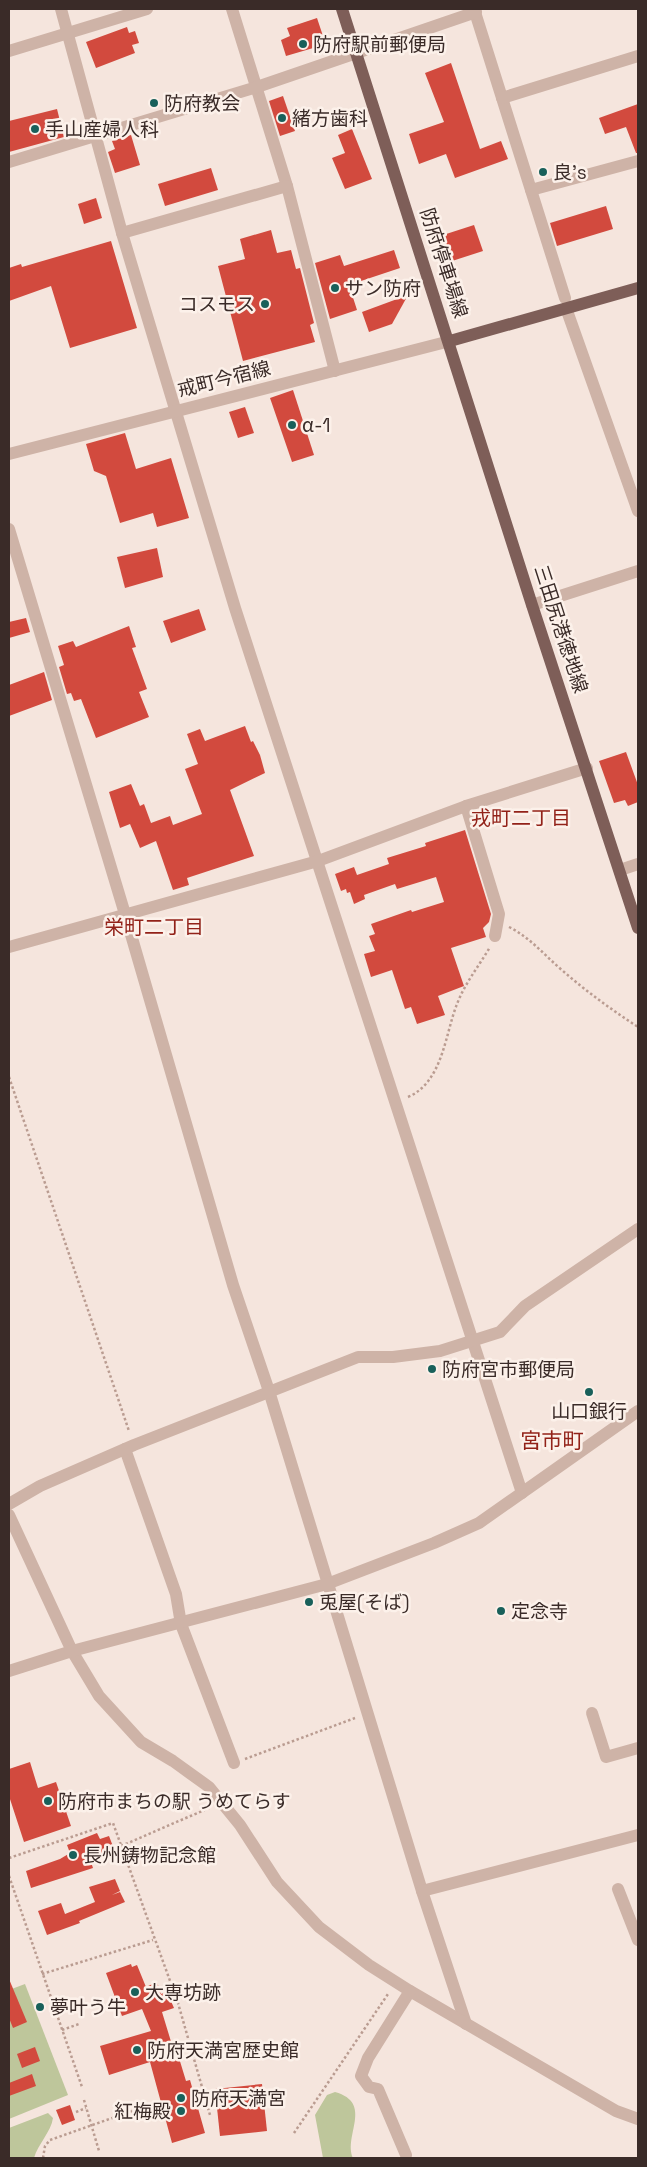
<svg xmlns="http://www.w3.org/2000/svg" width="647" height="2167" viewBox="0 0 647 2167" font-family="'Space Grotesk','Noto Sans JP',sans-serif">
<style>
.green{fill:#bec69b}
.building{fill:#d24a3e}
.lines{fill:none;stroke-linecap:round;stroke-linejoin:round}
.path{stroke:#ba9c91;stroke-width:2.5;stroke-dasharray:2.5 2.5;stroke-linecap:butt}
.minor{stroke:#ceb3a7;stroke-width:12}
.major{stroke:#7e5e58;stroke-width:12}
.poi-dot{fill:#19605a;stroke:#fcf1ea;stroke-width:2}
.labels{text-anchor:middle;dominant-baseline:central;stroke-width:5;stroke-linejoin:round;paint-order:stroke}
.poi-label{font-size:19px;fill:#3a2b28;stroke:#fcf1ea;text-anchor:start}
.street-label{font-size:19px;fill:#3a2b28;stroke:#fcf1ea}
.neighbourhood-label{font-size:20px;fill:#922219;stroke:#fcf1ea}
.quarter-label{font-size:21px;fill:#922219;stroke:#fcf1ea}
</style>
<rect width="100%" height="100%" fill="#f5e5dd"/>
<!-- green -->
<g class="green">
<path d="M25,1984L68,2095L9,2119V1990Z"/>
<path d="M335,2092C374,2103 343,2136 353,2158H323L315,2115L327,2095Z"/>
<path d="M48,2113L53,2118C51,2132 38,2144 34,2158H9V2128Z"/>
</g>
<!-- building -->
<g class="building">
<path d="M317,18L324,39L320,46L286,56L281,40L290,36L287,28Z"/>
<path d="M127,27L129,33L135,31L139,43L132,45L135,53L96,68L86,42Z"/>
<path d="M451,63L480,149L501,141L508,159L455,178L446,154L419,164L409,134L444,122L425,73Z"/>
<path d="M283,96L295,131L280,136L269,101Z"/>
<path d="M638,104V153H636L626,127L605,134L599,118Z"/>
<path d="M57,109L64,137L9,152V121Z"/>
<path d="M352,129L372,179L345,189L332,158L345,153L338,135Z"/>
<path d="M131,135L140,165L115,173L108,152L115,149L112,141Z"/>
<path d="M211,168L218,190L165,206L158,184Z"/>
<path d="M96,198L102,218L84,224L78,204Z"/>
<path d="M606,206L613,229L557,246L550,223Z"/>
<path d="M474,225L483,251L449,262L440,236Z"/>
<path d="M271,230L277,253L291,250L296,269L300,268L314,323L310,325L315,342L243,361L218,266L245,259L240,239Z"/>
<path d="M111,241L137,328L70,348L51,286L9,301V268L21,264L22,267Z"/>
<path d="M394,250L400,268L349,285L357,310L330,319L315,263L340,255L344,266Z"/>
<path d="M408,295L392,324L369,332L362,312Z"/>
<path d="M293,390L314,455L292,462L270,398Z"/>
<path d="M245,407L254,433L238,438L229,412Z"/>
<path d="M125,433L136,469L171,458L189,518L157,527L153,513L120,523L106,476L94,471L86,444Z"/>
<path d="M157,548L163,577L125,588L117,557Z"/>
<path d="M199,609L206,630L171,643L163,621Z"/>
<path d="M26,618L30,632L9,638V622Z"/>
<path d="M129,626L136,647L132,648L147,689L139,692L149,717L96,738L81,699L74,701L71,693L67,694L59,667L64,665L58,646L73,641L76,647Z"/>
<path d="M44,672L52,700L9,716V685Z"/>
<path d="M245,726L251,742L253,741L260,755L265,773L230,790L254,856L187,878L189,885L173,890L156,841L140,848L130,824L120,828L109,792L131,784L140,806L144,804L151,823L170,816L173,825L202,814L185,769L198,764L187,734L200,729L205,741Z"/>
<path d="M626,752L638,785V802L628,806L625,800L614,803L599,761Z"/>
<path d="M465,830L491,914L489,922L483,928L486,937L451,948L464,986L438,996L445,1015L417,1024L411,1007L405,1009L392,970L371,977L364,954L375,951L369,936L375,934L371,924L411,910L412,912L444,902L436,877L397,889L395,884L364,895L365,899L354,904L350,892L347,893L346,889L341,891L335,874L354,867L357,875L389,864L387,858L426,846L425,843Z"/>
<path d="M30,1762L38,1788L56,1782L71,1826L24,1842L9,1796V1769Z"/>
<path d="M97,1833L100,1839L109,1836L114,1849L90,1859L93,1868L31,1888L26,1871L60,1859L70,1853L67,1845Z"/>
<path d="M115,1879L120,1891L112,1895L120,1892L125,1902L79,1921L80,1923L47,1935L38,1911L61,1903L65,1914L95,1902L89,1887Z"/>
<path d="M131,1964L132,1967L137,1965L146,1987L157,1982L161,1994L167,1992L174,2008L162,2012L176,2058H179L186,2081L190,2080L205,2133L172,2143L150,2062L109,2075L100,2046L151,2031L142,2009L122,2016L106,1973Z"/>
<path d="M9,1979L27,2022L13,2028L9,2018Z"/>
<path d="M35,2047L40,2061L22,2068L17,2054Z"/>
<path d="M32,2074L36,2086L9,2096V2083Z"/>
<path d="M262,2084L267,2131L220,2136L215,2089Z"/>
<path d="M70,2105L75,2120L62,2125L56,2110Z"/>
</g>
<g class="lines">
<!-- path -->
<g class="path">
<path d="M509,927C531,938 545,956 563,971C587,992 612,1010 638,1027"/>
<path d="M9,1077L129,1431"/>
<path d="M408,1097C443,1082 445,1034 457,1004C465,983 479,966 490,947"/>
<path d="M245,1759L355,1718"/>
<path d="M121,1846L209,1808"/>
<path d="M9,1858L113,1823L178,2003L210,2115"/>
<path d="M9,1876L82,2087"/>
<path d="M42,1974L153,1940"/>
<path d="M62,2030L79,2024"/>
<path d="M84,2100L99,2151"/>
<path d="M76,2112L86,2108"/>
<path d="M294,2133L388,1994"/>
<path d="M43,2158L45,2146L50,2140L132,2111"/>
</g>
<!-- minor -->
<g class="minor">
<path d="M61,9L122,233L235,608L522,1493"/>
<path d="M232,9L287,186L335,371"/>
<path d="M474,9L565,298"/>
<path d="M9,51L147,9"/>
<path d="M502,98L638,56"/>
<path d="M9,162L257,87L476,12"/>
<path d="M531,190L638,161"/>
<path d="M122,233L287,186"/>
<path d="M566,308L638,511"/>
<path d="M9,454L450,341"/>
<path d="M9,529L125,914L233,1285L269,1391L422,1891L466,2024"/>
<path d="M532,605L638,571"/>
<path d="M466,806L499,914L495,936"/>
<path d="M620,870L638,864"/>
<path d="M9,947L318,861L466,806L587,768"/>
<path d="M125,1449L176,1594L181,1624L234,1763"/>
<path d="M9,1504L40,1486L134,1445L358,1357H393L440,1351L500,1332L525,1306L638,1229"/>
<path d="M9,1515L72,1651L99,1696L141,1742L173,1761L209,1787L240,1825L277,1882L319,1927L369,1965L410,1991L616,2111L638,2119"/>
<path d="M9,1671L72,1651L327,1584L434,1543L479,1523L638,1411"/>
<path d="M592,1713L606,1757L638,1748"/>
<path d="M618,1889L638,1940"/>
<path d="M422,1891L638,1835"/>
<path d="M406,2155L378,2089L369,2087L361,2076L368,2058L410,1991"/>
</g>
<!-- major -->
<g class="major">
<path d="M342,9L532,605L638,928"/>
<path d="M450,341L638,288"/>
</g>
</g>
<!-- markers -->
<g class="poi-dot">
<circle cx="303" cy="44" r="5"/>
<circle cx="154" cy="103" r="5"/>
<circle cx="282" cy="118" r="5"/>
<circle cx="35" cy="129" r="5"/>
<circle cx="543" cy="172" r="5"/>
<circle cx="335" cy="288" r="5"/>
<circle cx="265" cy="304" r="5"/>
<circle cx="292" cy="425" r="5"/>
<circle cx="432" cy="1369" r="5"/>
<circle cx="589" cy="1392" r="5"/>
<circle cx="309" cy="1602" r="5"/>
<circle cx="501" cy="1611" r="5"/>
<circle cx="48" cy="1801" r="5"/>
<circle cx="73" cy="1855" r="5"/>
<circle cx="135" cy="1992" r="5"/>
<circle cx="40" cy="2007" r="5"/>
<circle cx="137" cy="2050" r="5"/>
<circle cx="181" cy="2098" r="5"/>
<circle cx="181" cy="2111" r="5"/>
</g>
<g class="labels">
<!-- poi labels -->
<g class="poi-label">
<text x="313" y="44">防府駅前郵便局</text>
<text x="164" y="103">防府教会</text>
<text x="292" y="118">緒方歯科</text>
<text x="45" y="129">手山産婦人科</text>
<text x="553" y="172">良's</text>
<text x="345" y="288">サン防府</text>
<text x="255" y="304" text-anchor="end">コスモス</text>
<text x="302" y="425">α-1</text>
<text x="442" y="1369">防府宮市郵便局</text>
<text x="589" y="1411" text-anchor="middle">山口銀行</text>
<text x="319" y="1602">兎屋(そば)</text>
<text x="511" y="1611">定念寺</text>
<text x="58" y="1801">防府市まちの駅 うめてらす</text>
<text x="83" y="1855">長州鋳物記念館</text>
<text x="145" y="1992">大専坊跡</text>
<text x="50" y="2007">夢叶う牛</text>
<text x="147" y="2050">防府天満宮歴史館</text>
<text x="191" y="2098">防府天満宮</text>
<text x="171" y="2111" text-anchor="end">紅梅殿</text>
</g>
<!-- street labels -->
<g class="street-label">
<text transform="translate(444 263) rotate(72)">防府停車場線</text>
<text transform="translate(224 379) rotate(-14)">戒町今宿線</text>
<text transform="translate(561 629) rotate(72)">三田尻港徳地線</text>
</g>
<!-- neighbourhood labels -->
<g class="neighbourhood-label">
<text x="521" y="818">戎町二丁目</text>
<text x="154" y="927">栄町二丁目</text>
</g>
<!-- quarter labels -->
<g class="quarter-label">
<text x="552" y="1440">宮市町</text>
</g>
</g>
<!-- border -->
<rect width="647" height="2167" fill="none" stroke="#3a2b28" stroke-width="20"/>
</svg>
